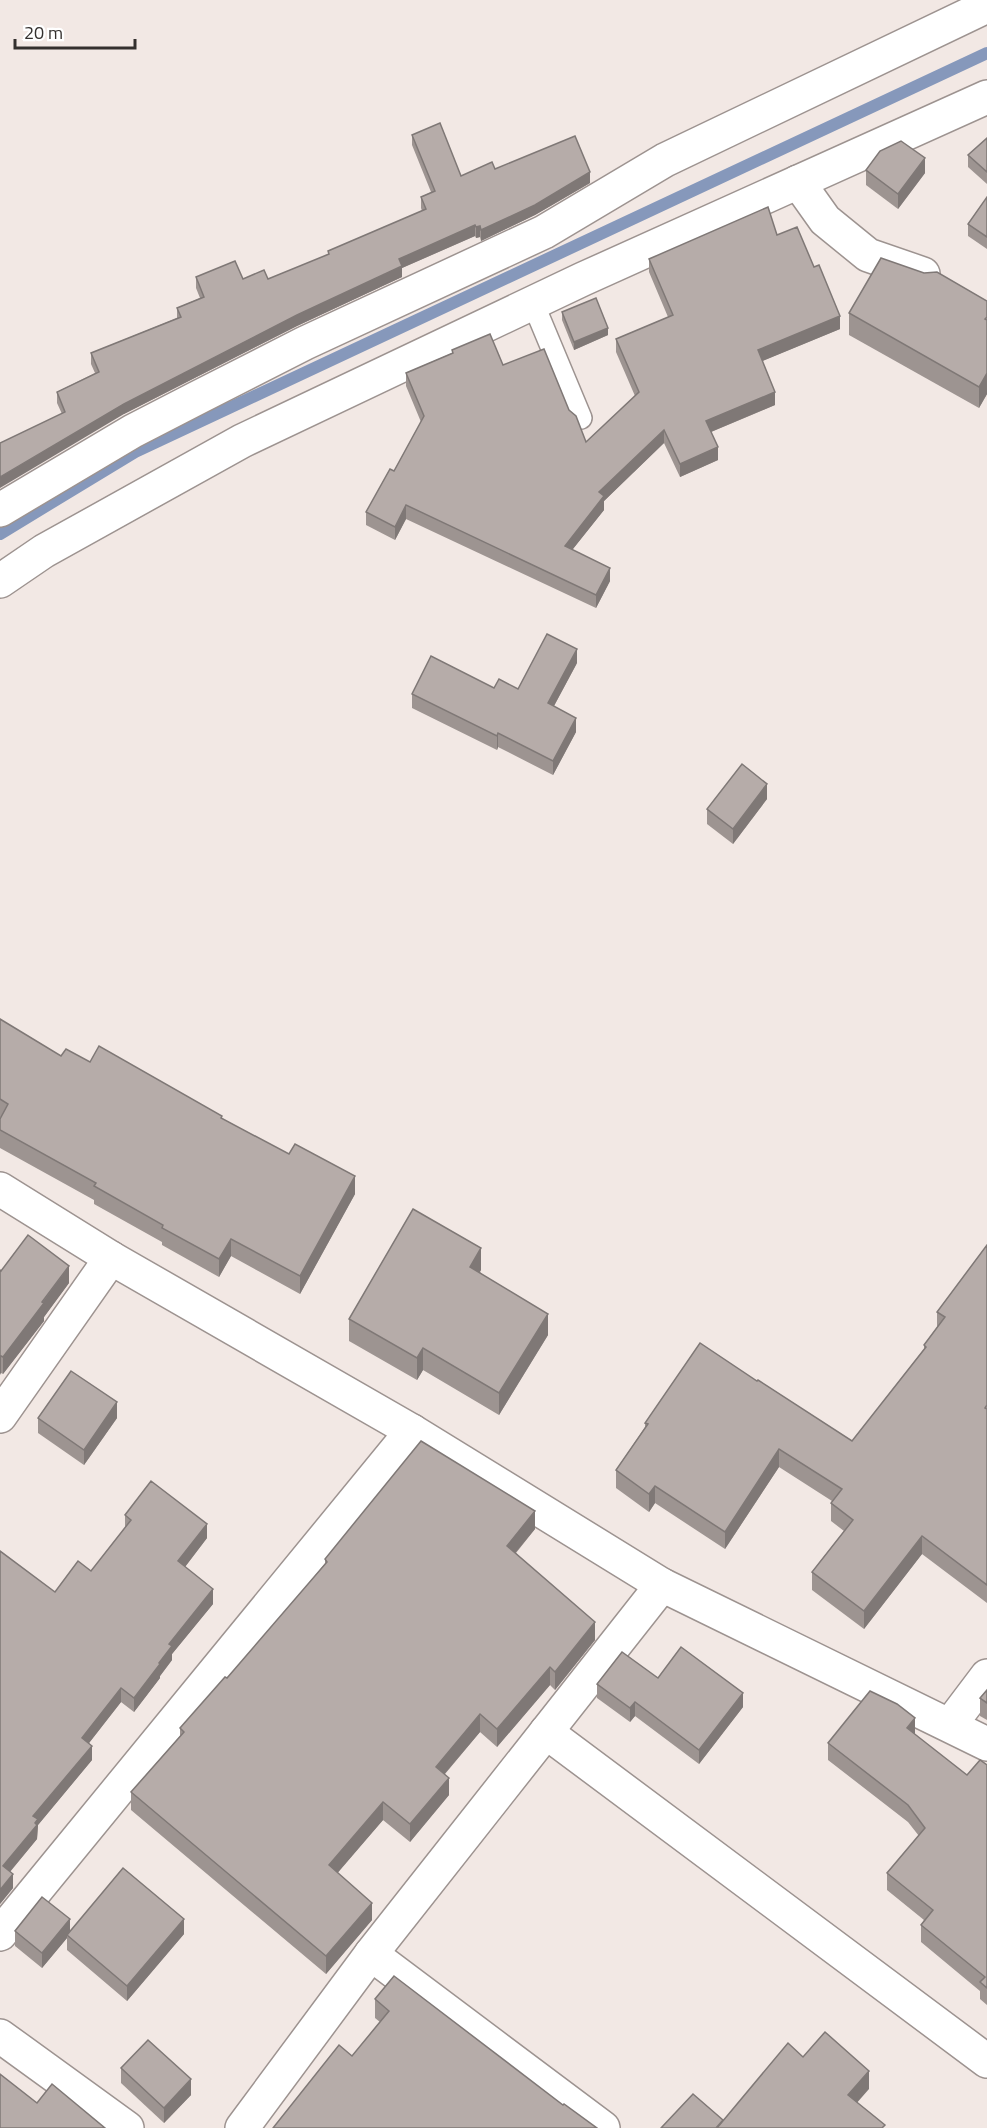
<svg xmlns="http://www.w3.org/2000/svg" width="987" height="2128" viewBox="0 0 987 2128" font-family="'Titillium Web',sans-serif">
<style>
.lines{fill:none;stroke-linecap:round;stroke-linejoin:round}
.stream{stroke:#8698bb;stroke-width:12}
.service-casing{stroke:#9d9390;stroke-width:24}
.minor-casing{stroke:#9d9390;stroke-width:36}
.tertiary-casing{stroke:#9d9390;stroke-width:36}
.service{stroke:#fff;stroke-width:21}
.minor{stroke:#fff;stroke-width:33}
.tertiary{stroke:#fff;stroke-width:33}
.wall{fill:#9d9491}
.shaded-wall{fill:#7f7876}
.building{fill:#b6aca9;stroke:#7f7876;stroke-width:1.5}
</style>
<rect width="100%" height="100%" fill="#f2e8e4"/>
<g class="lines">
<!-- stream -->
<path class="stream" d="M0,534L135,452L987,53"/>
<!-- service casing -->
<g class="service-casing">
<path id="service" d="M533,303L581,418"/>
</g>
<!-- minor casing -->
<g class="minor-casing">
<g id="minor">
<path d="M798,182L825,220L868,255L923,274"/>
<path d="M0,510L133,431L197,398L305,343L544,232L665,160L987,6"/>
<path d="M0,1189L111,1258L412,1431L662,1585L987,1744"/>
<path d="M0,1416L111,1258"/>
<path d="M950,1725L987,1676"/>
<path d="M546,1732L987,2061"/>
<path d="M0,1934L412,1431"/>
<path d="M371,1954L603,2128"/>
<path d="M0,2036L127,2128"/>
<path d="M242,2128L371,1954L662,1585"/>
</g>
</g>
<!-- tertiary casing -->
<g class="tertiary-casing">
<path id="tertiary" d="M0,581L44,551L242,441L583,279L987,97"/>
</g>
<!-- service -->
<use href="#service" class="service"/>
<!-- minor -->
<use href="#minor" class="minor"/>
<!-- tertiary -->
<use href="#tertiary" class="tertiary"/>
</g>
<!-- wall -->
<g class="wall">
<path d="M412,135L461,176L495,169L590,183L535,215L481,241L480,237L476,238L475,236L402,268V277L297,326L124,414H62L57,403V392L95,373L91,364V353L177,318V308L200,298L196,288V277L268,279L328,255V251L422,211L421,208V197L431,192L412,145Z"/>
<path d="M987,138V184L968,167V155Z"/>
<path d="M866,170L925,173L898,209L866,185Z"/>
<path d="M987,197V249L968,236V224Z"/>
<path d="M777,235L840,329L762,361L775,405L711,432L718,460L680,477L664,443L604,501V510L572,550L610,581L596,608L406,519L395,540L366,525V512L394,471L421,422L406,386V373L452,353V350L503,365L569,410L586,442L635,396L616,352V339L668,317L649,272V259Z"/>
<path d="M987,301V394L979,408L849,335V313Z"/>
<path d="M562,312L608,335L574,350L562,320Z"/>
<path d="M577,663L554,706L576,732L553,775L498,747L497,750L412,708V694L518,689Z"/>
<path d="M767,799L733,844L707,824V809Z"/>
<path d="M0,1019L61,1056L90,1062L222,1118L355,1194L300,1294L231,1256L219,1277L162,1245V1242L94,1204V1200L0,1148V1119L1,1118L0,1117Z"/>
<path d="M987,1245V1603L922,1554L864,1629L812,1590V1572L844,1531L831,1521V1503L832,1501L779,1467L725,1549L655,1503L649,1512L616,1488V1470L645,1427V1423L757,1381L852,1441L924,1349V1345L937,1327V1312Z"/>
<path d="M0,1270L69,1283L44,1317V1321L3,1374L1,1373Z"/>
<path d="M481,1270L480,1272L548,1335L499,1415L423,1370L417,1380L349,1341V1319Z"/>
<path d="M38,1418H117L84,1465L38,1433Z"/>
<path d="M125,1515L207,1538L185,1567L213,1604L172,1654V1660L160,1676V1678L134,1712L121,1702L89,1743L92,1760L38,1825L37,1839L10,1872L13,1888L0,1904L55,1592L91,1571L125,1528Z"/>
<path d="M535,1529L516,1553L595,1640L555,1690L550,1685L497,1747L480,1732L445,1774L449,1795L410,1842L383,1820L337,1873L372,1920L326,1974L131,1810V1792L180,1736V1728L227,1678L325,1565V1559Z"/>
<path d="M658,1678L743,1707L699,1764L635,1716L630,1722L597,1698V1684Z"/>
<path d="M987,1690V1720L980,1716V1698Z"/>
<path d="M915,1735L967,1775L987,1765V2005L980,1999V1991L921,1942V1925L924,1920L887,1890V1873L919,1836L908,1822L828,1760V1743Z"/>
<path d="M15,1931H70L184,1934L127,2001L67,1950V1938L42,1968L15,1946Z"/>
<path d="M375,1999L563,2105L597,2128L352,2056L380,2022L375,2018Z"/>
<path d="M121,2068L191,2095L164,2123L121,2083Z"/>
</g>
<!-- shaded-wall -->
<g class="shaded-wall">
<path d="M925,158V173L898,209V194Z"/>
<path d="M590,172V183L535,215L481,241V230Z"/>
<path d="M475,225V236L402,268V277L297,326L124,414L0,488V477L124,404L399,259Z"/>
<path d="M480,226V237L476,238V227Z"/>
<path d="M840,316V329L758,363V350Z"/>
<path d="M608,328V335L574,350V342Z"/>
<path d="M987,373V394L979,408V387Z"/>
<path d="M775,392V405L706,434V421Z"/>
<path d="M664,430V443L604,501V510L565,559V546L599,492Z"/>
<path d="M718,447V460L680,477V464Z"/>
<path d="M406,505V519L395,540V527Z"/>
<path d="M610,568V581L596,608V595Z"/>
<path d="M577,649V663L548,717V703Z"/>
<path d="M576,718V732L553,775V761Z"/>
<path d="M498,733V747L497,750V736Z"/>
<path d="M767,784V799L733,844V829Z"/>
<path d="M355,1176V1194L300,1294V1276Z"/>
<path d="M231,1239V1256L219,1277V1259Z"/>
<path d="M481,1248V1270L470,1288V1267Z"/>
<path d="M69,1266V1283L44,1317V1321L3,1374V1357Z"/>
<path d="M548,1314V1335L499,1415V1393Z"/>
<path d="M423,1348V1370L417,1380V1358Z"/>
<path d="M1,1356V1373L0,1375V1357Z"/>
<path d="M117,1402V1418L84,1465V1450Z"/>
<path d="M779,1449V1467L725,1549V1532Z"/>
<path d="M655,1486V1503L649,1512V1494Z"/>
<path d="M535,1511V1529L507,1563V1546Z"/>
<path d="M207,1524V1538L178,1576V1561Z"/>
<path d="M922,1536V1554L864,1629V1611Z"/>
<path d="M213,1589V1604L172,1654V1660L160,1676V1678L134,1712V1698L159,1663L169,1644Z"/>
<path d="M595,1622V1640L555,1690V1672Z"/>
<path d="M550,1667V1685L497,1747V1729Z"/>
<path d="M121,1688V1702L82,1752V1738Z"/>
<path d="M743,1693V1707L699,1764V1750Z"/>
<path d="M635,1702V1716L630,1722V1708Z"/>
<path d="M480,1714V1732L436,1784V1767Z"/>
<path d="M915,1718V1735L907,1728Z"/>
<path d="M92,1746V1760L38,1825L37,1839L3,1880V1866L33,1816Z"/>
<path d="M449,1778V1795L410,1842V1824Z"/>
<path d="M383,1802V1820L329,1883V1865Z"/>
<path d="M13,1874V1888L0,1904V1890Z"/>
<path d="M372,1903V1920L326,1974V1956Z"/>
<path d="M70,1919V1934L67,1935V1938L42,1968V1953Z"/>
<path d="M184,1919V1934L127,2001V1986Z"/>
<path d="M869,2071V2089L848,2113V2095Z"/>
<path d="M191,2079V2095L164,2123V2108Z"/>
</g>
<!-- building -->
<g class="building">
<path d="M440,123L461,176L492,162L495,169L575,136L590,172L535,205L481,230L480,226L476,227L475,225L399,259L402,266L297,315L124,404L0,477V443L65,412L57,392L99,372L91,353L181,317L177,308L204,297L196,277L235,261L243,279L264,270L268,279L329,254L328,251L426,209L421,197L435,191L412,135Z"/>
<path d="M987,138V172L968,155Z"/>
<path d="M901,141L925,158L898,194L866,170L880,151Z"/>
<path d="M987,197V237L968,224Z"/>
<path d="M768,207L777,235L797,227L814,267L819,265L840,316L758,350L775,392L706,421L718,447L680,464L664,430L599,492L604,496L565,546L610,568L596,595L406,505L395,527L366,512L390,469L394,471L424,416L406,373L453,353L452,350L490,334L503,365L544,349L569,410L576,416L586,442L639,392L616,339L673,315L649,259Z"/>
<path d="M881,258L924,273L937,272L987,301V317L985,319L987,320V373L979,387L849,313Z"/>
<path d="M596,298L608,328L574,342L562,312Z"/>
<path d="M547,634L577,649L548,703L576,718L553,761L498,733L497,736L412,694L431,656L494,688L499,679L518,689Z"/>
<path d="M742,764L767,784L733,829L707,809Z"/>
<path d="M0,1019L61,1056L66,1049L90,1062L99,1046L222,1116L221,1118L289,1154L295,1144L355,1176L300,1276L231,1239L219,1259L162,1228L163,1225L94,1186L96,1183L0,1130V1119L8,1104L0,1099Z"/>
<path d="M413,1209L481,1248L470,1267L548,1314L499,1393L423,1348L417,1358L349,1319Z"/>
<path d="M28,1235L69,1266L42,1302L44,1303L3,1357L1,1356L0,1357V1270L1,1271Z"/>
<path d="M987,1245V1405L985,1408L987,1409V1585L922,1536L864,1611L812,1572L853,1520L831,1503L842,1489L779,1449L725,1532L655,1486L649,1494L616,1470L648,1424L645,1423L700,1343L757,1381L758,1380L852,1441L926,1347L924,1345L945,1317L937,1312Z"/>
<path d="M71,1371L117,1402L84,1450L38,1418Z"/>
<path d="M421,1441L535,1511L507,1546L595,1622L555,1672L550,1667L497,1729L480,1714L436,1767L449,1778L410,1824L383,1802L329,1865L372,1903L326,1956L131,1792L184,1732L180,1728L225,1677L227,1678L327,1562L325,1559Z"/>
<path d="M151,1481L207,1524L178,1561L213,1589L169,1644L172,1646L159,1663L160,1664L134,1698L121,1688L82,1738L92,1746L33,1816L38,1819L35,1823L37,1825L3,1866L13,1874L0,1890V1551L55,1592L78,1561L91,1571L131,1520L125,1515Z"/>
<path d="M681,1647L743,1693L699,1750L635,1702L630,1708L597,1684L622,1652L658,1678Z"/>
<path d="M987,1690V1703L980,1698Z"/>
<path d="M870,1691L897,1704L915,1718L907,1728L967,1775L980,1760L987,1765V1988L980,1982L985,1977L921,1925L933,1910L887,1873L925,1828L908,1805L828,1743Z"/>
<path d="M123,1868L184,1919L127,1986L67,1935Z"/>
<path d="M42,1897L70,1919L42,1953L15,1931Z"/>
<path d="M394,1976L563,2105L564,2104L597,2128H273L339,2045L352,2056L389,2011L375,1999Z"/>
<path d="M825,2032L869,2071L848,2095L885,2125L882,2128H717L788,2043L803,2057Z"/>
<path d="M148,2040L191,2079L164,2108L121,2068Z"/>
<path d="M0,2074L37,2103L52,2084L105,2128H0Z"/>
<path d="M693,2094L723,2120L716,2128H661Z"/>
</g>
<!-- scale -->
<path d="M15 39v9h120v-9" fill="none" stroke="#34302e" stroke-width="3"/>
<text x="24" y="39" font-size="18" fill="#34302e" stroke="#ffffff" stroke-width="4.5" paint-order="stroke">20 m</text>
</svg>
